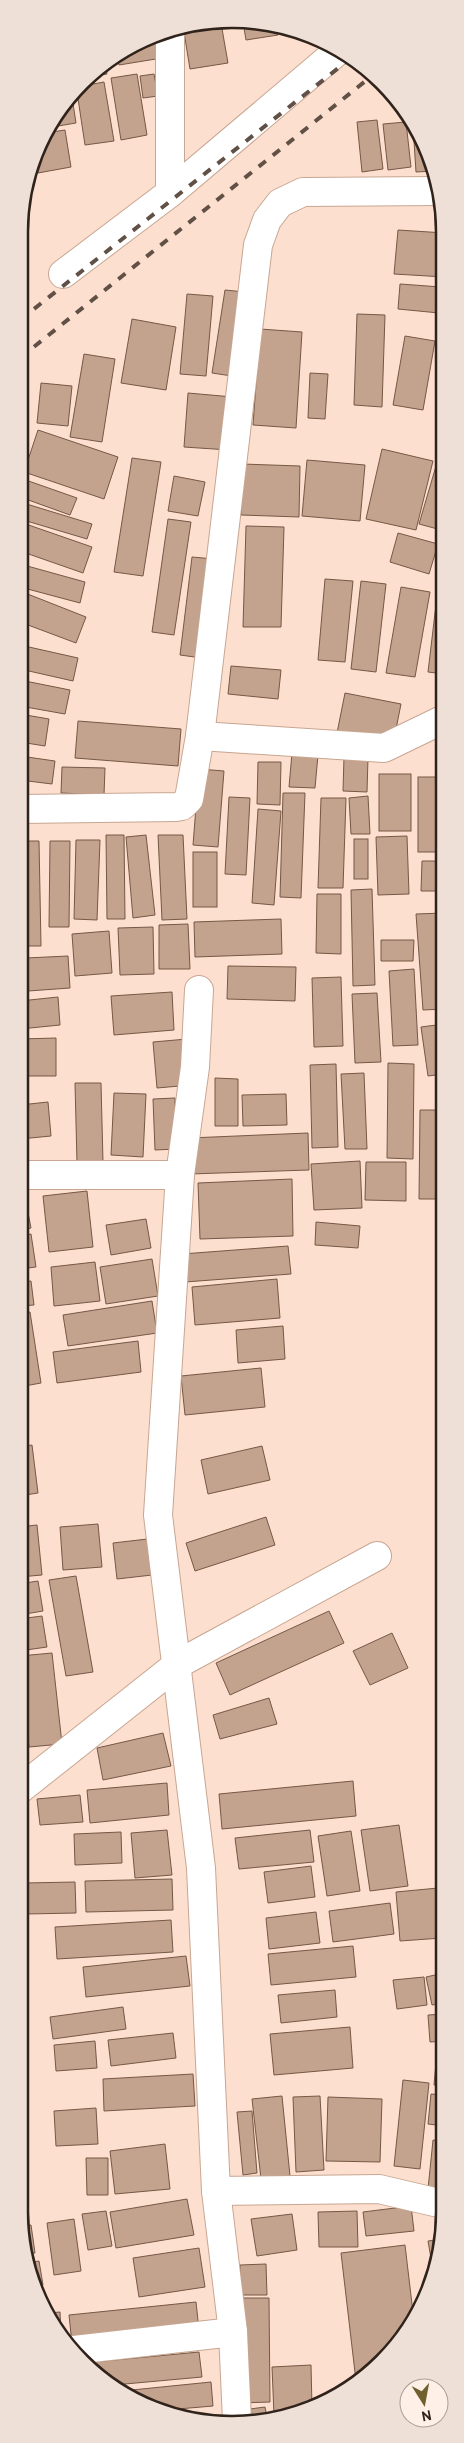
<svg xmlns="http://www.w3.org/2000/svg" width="464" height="2443" viewBox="0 0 464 2443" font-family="Overpass,sans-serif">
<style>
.building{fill:#c3a28e;stroke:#765846}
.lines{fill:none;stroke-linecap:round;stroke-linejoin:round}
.minor-casing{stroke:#c8a692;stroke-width:30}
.minor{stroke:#fff;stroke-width:28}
.rail{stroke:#615046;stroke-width:4;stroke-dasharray:9 9;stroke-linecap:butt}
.rim{fill:none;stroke:#30231b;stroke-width:2.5}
</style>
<rect width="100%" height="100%" fill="#fcdfce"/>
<!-- building -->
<g class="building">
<path d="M260,21L276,26L278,35L246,40L243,22Z"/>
<path d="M221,23L228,63L190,69L183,26Z"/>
<path d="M159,35L162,58L119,65L117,56Z"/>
<path d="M105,61L107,74L90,77L102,63Z"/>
<path d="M137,74L147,135L121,140L111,78Z"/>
<path d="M154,74L158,96L143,98L140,76Z"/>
<path d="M104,82L114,141L85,145L77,92L82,86Z"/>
<path d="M72,97L76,123L46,128L47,126Z"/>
<path d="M377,120L383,169L362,172L357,122Z"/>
<path d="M406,122L411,167L388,170L383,124Z"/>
<path d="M413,126L429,150L434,171L416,172Z"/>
<path d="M65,130L71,167L38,173L36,159L45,133Z"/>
<path d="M398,230L445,233V277L394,274Z"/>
<path d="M400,284L441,287L439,313L398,309Z"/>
<path d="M225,290L245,292L232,376L212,373Z"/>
<path d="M187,294L213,296L206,376L180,374Z"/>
<path d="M357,314L385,315L382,407L354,405Z"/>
<path d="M443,316H445V411L438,410Z"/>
<path d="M132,319L176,327L166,390L121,383Z"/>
<path d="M260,329L302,332L296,428L253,425Z"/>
<path d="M405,336L435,341L423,410L393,405Z"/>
<path d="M84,354L115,359L102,442L70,437Z"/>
<path d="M310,373L328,374L325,419L308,418Z"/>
<path d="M41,383L72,386L68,426L37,423Z"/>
<path d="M188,393L233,397L229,450L184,447Z"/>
<path d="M38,430L118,457L104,499L24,472Z"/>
<path d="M382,449L433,461L416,530L366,519Z"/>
<path d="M132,458L161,462L143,576L114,572Z"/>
<path d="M307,460L365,465L360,521L302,516Z"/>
<path d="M242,464L300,466L299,517L241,515Z"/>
<path d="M436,466L445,469V531L419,524Z"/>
<path d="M174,476L205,482L198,516L168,511Z"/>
<path d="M20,478L77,498L70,515L20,497Z"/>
<path d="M20,502L92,524L87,539L20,519Z"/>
<path d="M168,519L191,522L174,635L152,632Z"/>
<path d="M20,522L92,547L83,573L20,551Z"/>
<path d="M246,526L284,527L281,627H243Z"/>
<path d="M398,533L438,544L429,574L390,562Z"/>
<path d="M192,557L214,559L202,658L180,655Z"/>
<path d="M20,564L85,582L80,603L20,587Z"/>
<path d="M440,571L445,572L444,674L428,672Z"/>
<path d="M325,579L353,581L345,662L318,660Z"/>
<path d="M361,581L386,584L376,672L351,669Z"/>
<path d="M401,587L430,592L415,677L386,673Z"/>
<path d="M20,591L86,617L76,643L20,622Z"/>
<path d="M20,645L78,658L73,681L20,669Z"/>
<path d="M231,666L281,670L278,699L228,694Z"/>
<path d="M20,680L70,690L65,714L20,706Z"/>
<path d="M345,693L401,704L393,744L337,733Z"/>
<path d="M20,714L49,719L45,746L20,742Z"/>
<path d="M78,721L181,729L178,766L75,758Z"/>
<path d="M292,753L318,755L315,788L289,787Z"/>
<path d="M20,756L55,761L52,784L20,780Z"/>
<path d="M344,757L368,758L367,792L343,791Z"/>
<path d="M258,762H281L280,805L257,804Z"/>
<path d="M62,767L105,768L104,795L61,793Z"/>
<path d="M199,769L224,771L218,847L193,845Z"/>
<rect x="379" y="774" width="32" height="57"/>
<rect x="418" y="777" width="25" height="75"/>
<path d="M283,793H305L301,898L280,897Z"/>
<path d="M368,796L370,834H351L349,798Z"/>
<path d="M229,797L250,798L246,875L225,874Z"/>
<path d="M321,798H346L343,888H318Z"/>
<path d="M258,809L281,811L274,905L252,903Z"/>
<path d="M106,835H124L125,919H107Z"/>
<path d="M146,835L155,915L133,918L126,837Z"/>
<path d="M158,835H183L187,919L162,920Z"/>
<path d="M407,836L409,894L378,895L376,837Z"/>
<rect x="354" y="839" width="14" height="40"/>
<path d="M76,840H100L97,920L74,919Z"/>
<path d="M24,841H39L41,946H25Z"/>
<path d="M50,841H70L69,927H49Z"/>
<rect x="193" y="852" width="24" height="55"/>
<path d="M20,861L25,991H20Z"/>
<path d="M422,861H442L441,891H421Z"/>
<path d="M372,889L375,985L353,986L351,890Z"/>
<path d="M317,894H341V954L316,953Z"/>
<path d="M443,913L444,1009L423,1010L416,914Z"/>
<path d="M281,919L282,954L195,957L194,922Z"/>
<path d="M188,924L190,969H159V925Z"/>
<path d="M153,927L154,974L120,975L118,928Z"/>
<path d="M109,931L112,973L75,976L72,934Z"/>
<path d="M381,940H414L413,961H381Z"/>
<path d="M68,956L70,988L28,991L26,958Z"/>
<path d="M228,966L296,967L295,1001L227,999Z"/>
<path d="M414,969L418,1045L393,1046L389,971Z"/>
<path d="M341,977L343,1046L314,1047L312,978Z"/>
<path d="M172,992L174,1030L114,1035L111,996Z"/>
<path d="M377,993L381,1062L355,1063L352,994Z"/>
<path d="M58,997L60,1025L20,1029V1001Z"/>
<path d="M444,1024V1074L428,1076L421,1027Z"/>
<path d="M56,1038V1076H20V1039Z"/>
<path d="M187,1039L191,1085L157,1088L153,1042Z"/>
<path d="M388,1063L414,1064L413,1159L387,1158Z"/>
<path d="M336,1064L338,1147L312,1148L310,1065Z"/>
<path d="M364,1073L367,1149H345L341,1074Z"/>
<path d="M215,1078L238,1079V1126H215Z"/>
<path d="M75,1083H101L103,1162L77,1163Z"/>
<path d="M114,1093L146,1094L143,1157L111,1155Z"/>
<path d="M286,1094L287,1125L243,1126L242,1095Z"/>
<path d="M175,1098L176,1149L155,1150L153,1099Z"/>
<path d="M48,1102L51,1136L20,1139V1105Z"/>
<path d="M420,1110H444V1199H419Z"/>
<path d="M308,1133L309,1170L190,1174L189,1138Z"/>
<path d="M360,1161L362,1208L314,1210L311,1164Z"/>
<path d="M366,1162H406V1201L365,1200Z"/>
<path d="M292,1179L293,1236L200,1239L198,1183Z"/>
<path d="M87,1191L93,1247L49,1252L43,1196Z"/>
<path d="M24,1192L31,1228L20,1230V1193Z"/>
<path d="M146,1219L151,1248L111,1255L106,1225Z"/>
<path d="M316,1222L360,1226L358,1248L315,1245Z"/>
<path d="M31,1234L36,1267L20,1269V1236Z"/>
<path d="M288,1246L291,1274L185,1282L182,1254Z"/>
<path d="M152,1259L158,1296L106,1304L100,1267Z"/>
<path d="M95,1262L100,1301L54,1306L51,1267Z"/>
<path d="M277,1279L280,1318L195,1325L192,1287Z"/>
<path d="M31,1281L34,1305L20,1306V1282Z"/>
<path d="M152,1301L157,1333L68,1346L63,1315Z"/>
<path d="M30,1312L41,1383L19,1387L20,1314Z"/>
<path d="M283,1326L285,1359L238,1363L236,1330Z"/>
<path d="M138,1341L141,1372L57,1383L53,1352Z"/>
<path d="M261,1368L265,1407L185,1415L181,1376Z"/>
<path d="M32,1445L38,1493L19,1496V1447Z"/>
<path d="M262,1446L270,1480L208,1494L201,1460Z"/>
<path d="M266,1517L275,1545L195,1571L186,1543Z"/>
<path d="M98,1524L102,1567L63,1570L60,1527Z"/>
<path d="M37,1525L42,1575L19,1577V1527Z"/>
<path d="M156,1538L161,1574L117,1579L113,1543Z"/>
<path d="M76,1576L93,1672L66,1676L49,1580Z"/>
<path d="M38,1581L43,1611L19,1615V1584Z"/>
<path d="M329,1611L344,1643L230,1695L216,1663Z"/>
<path d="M42,1616L47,1647L19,1651V1619Z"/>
<path d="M392,1633L408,1668L370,1685L353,1651Z"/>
<path d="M52,1653L62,1744L29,1747L20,1656Z"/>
<path d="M269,1698L277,1724L220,1739L213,1715Z"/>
<path d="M19,1733L21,1774L19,1775Z"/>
<path d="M163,1733L171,1766L103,1780L97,1748Z"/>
<path d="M353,1781L356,1816L222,1829L219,1794Z"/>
<path d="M167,1783L169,1815L90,1823L87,1790Z"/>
<path d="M80,1795L83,1822L40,1825L37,1799Z"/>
<path d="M399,1825L408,1886L370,1891L361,1830Z"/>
<path d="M167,1830L172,1875L135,1878L131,1833Z"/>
<path d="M310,1830L314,1862L239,1869L235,1838Z"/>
<path d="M351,1831L360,1891L327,1896L318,1836Z"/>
<path d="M121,1832L122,1863L75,1865L74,1834Z"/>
<path d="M311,1866L315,1897L268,1903L264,1872Z"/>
<path d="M172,1879L173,1910L86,1912L85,1881Z"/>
<path d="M75,1882L76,1913L26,1914L25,1883Z"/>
<path d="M438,1888L442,1938L400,1941L396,1892Z"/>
<path d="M390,1903L394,1934L333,1942L329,1911Z"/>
<path d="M316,1912L320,1943L269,1949L266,1918Z"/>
<path d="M171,1920L173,1952L57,1959L55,1927Z"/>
<path d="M353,1946L356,1977L271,1985L268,1954Z"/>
<path d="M186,1956L190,1986L86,1997L83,1967Z"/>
<path d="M444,1973V2003L432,2005L426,1977Z"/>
<path d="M424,1977L427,2005L397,2009L393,1980Z"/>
<path d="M335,1990L337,2017L281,2023L278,1995Z"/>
<path d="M123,2007L126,2029L53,2039L50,2017Z"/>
<path d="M444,2014V2041L430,2042L428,2015Z"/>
<path d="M350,2027L353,2068L274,2075L270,2034Z"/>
<path d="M173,2033L176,2058L111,2066L108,2040Z"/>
<path d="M95,2041L97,2068L56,2071L54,2045Z"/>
<path d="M437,2052L444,2053V2086L434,2085Z"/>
<path d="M193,2074L195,2106L104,2111L103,2079Z"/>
<path d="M403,2080L429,2083L420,2169L394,2166Z"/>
<path d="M431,2094L444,2095V2126L428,2124Z"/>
<path d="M282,2096L290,2176L261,2179L252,2099Z"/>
<path d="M320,2096L324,2170L296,2172L293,2097Z"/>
<path d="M328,2097L382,2099L380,2162L326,2161Z"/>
<path d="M96,2108L98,2144L56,2146L54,2111Z"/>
<path d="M252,2111L257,2173L243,2175L237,2112Z"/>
<path d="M433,2140L444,2141L441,2190L428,2189Z"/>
<path d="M165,2144L170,2189L115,2194L110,2151Z"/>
<path d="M86,2158H108V2195H87Z"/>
<path d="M187,2199L194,2235L116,2248L110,2212Z"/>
<path d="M411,2206L414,2231L366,2236L363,2212Z"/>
<path d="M106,2211L112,2246L88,2250L82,2214Z"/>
<path d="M357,2211L358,2247H319L318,2212Z"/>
<path d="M292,2214L297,2250L257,2256L251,2219Z"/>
<path d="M74,2219L81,2271L54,2275L47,2223Z"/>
<path d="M31,2225L35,2253L27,2254L22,2226Z"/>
<path d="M443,2239L433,2270L428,2241Z"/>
<path d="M405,2245L414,2321L372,2372L356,2381L341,2253Z"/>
<path d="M199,2248L205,2287L139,2297L133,2258Z"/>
<path d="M39,2261L43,2285L34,2287L29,2263Z"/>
<path d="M266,2264L267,2295H241L240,2265Z"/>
<path d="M239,2298H269L270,2402L240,2403Z"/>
<path d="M196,2302L199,2330L72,2344L69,2315Z"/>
<path d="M60,2312L61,2332L49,2313Z"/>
<path d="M199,2352L202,2377L114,2385L83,2363Z"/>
<path d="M311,2365L312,2407L300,2413L274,2415L272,2367Z"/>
<path d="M211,2382L213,2406L166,2410L138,2402L122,2391Z"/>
<path d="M265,2407L267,2417L244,2420L242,2410Z"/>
</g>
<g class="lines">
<!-- minor casing -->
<g class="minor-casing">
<g id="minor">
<path d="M170,29V193"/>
<path d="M63,274L170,193L339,50"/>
<path d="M200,736L384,748L444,719"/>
<path d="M20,809L176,807L182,806L189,799L200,736L258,245L267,220L280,203L303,192L439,191"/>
<path d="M199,990L195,1067L180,1175L158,1515L201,1868L216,2191L233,2332L237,2421"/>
<path d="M20,1175H180"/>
<path d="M19,1790L178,1664L377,1556"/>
<path d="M216,2191L379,2189L443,2204"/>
<path d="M74,2350L233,2332"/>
</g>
</g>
<!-- minor -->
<use href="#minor" class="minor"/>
<!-- rail -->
<g class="rail">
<path d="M20,320L351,58"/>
<path d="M20,358L373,75"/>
</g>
</g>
<!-- crop -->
<path d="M0 0H464V2443H0ZM232 28H232A204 204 0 0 1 436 232V2212A204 204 0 0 1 232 2416H232A204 204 0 0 1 28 2212V232A204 204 0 0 1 232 28Z" fill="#eee0d7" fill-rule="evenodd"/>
<path class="rim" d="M232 28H232A204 204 0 0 1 436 232V2212A204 204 0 0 1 232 2416H232A204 204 0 0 1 28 2212V232A204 204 0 0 1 232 28Z"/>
<!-- north arrow -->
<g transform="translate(424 2403) rotate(169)"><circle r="24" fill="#fef0e7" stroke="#ac9e95"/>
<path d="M0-4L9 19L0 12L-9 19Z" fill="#70602e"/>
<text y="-8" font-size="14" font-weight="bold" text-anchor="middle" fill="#30231b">N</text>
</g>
</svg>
